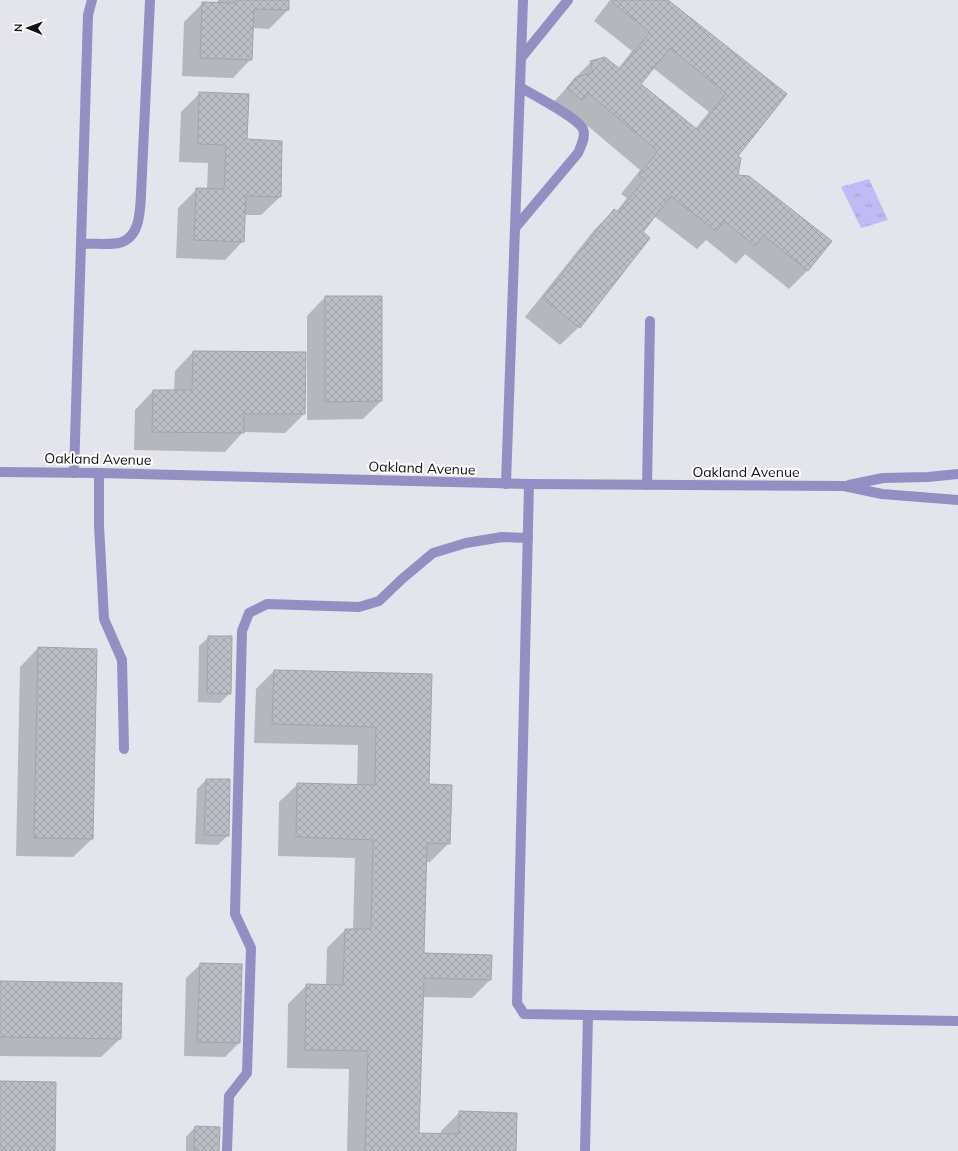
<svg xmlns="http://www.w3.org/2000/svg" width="958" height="1151" viewBox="0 0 958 1151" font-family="Mulish,sans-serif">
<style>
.park{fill:url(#park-tufts)}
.shadow{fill:#0003;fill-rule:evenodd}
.building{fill:url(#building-cross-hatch);stroke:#a3a3ab;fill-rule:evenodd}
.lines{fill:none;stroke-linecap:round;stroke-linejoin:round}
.minor{stroke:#938fc3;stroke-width:10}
.labels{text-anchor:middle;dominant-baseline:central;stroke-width:4;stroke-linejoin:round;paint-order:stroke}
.street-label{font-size:14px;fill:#121215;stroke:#fff}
</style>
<defs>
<pattern id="park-tufts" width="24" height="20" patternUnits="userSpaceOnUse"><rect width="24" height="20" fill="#bfbbf5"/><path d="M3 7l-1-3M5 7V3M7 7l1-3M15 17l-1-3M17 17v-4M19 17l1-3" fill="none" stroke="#a3a0d1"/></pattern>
<pattern id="building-cross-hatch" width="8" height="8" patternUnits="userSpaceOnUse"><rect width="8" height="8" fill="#bdbdc5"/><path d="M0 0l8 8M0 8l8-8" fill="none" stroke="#a1a1a8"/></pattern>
</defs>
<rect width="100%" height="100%" fill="#e4e4ed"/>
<!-- park -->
<path class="park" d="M869,179L888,220L861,228L841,187Z"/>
<!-- shadow -->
<g class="shadow">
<path d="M218,0H288V10L269,29L252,28L251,59L233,78L182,76L184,22L203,3H217Z"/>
<path d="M610,0H667L786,94L736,156L737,176L808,270L789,289L745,254L736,264L706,240L697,249L654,216L641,232L579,327L560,345L525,317L595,229L614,210L616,212L627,198L621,194L640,170L570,111L563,118L549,107L572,82V81L591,62L618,69L632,51L594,21ZM653,68L709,112L695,129L639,85Z"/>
<path d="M200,93L246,140L280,197L261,215H244L243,241L225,260L176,258L178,208L197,189H207L208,163L179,162L181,112Z"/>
<path d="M325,297L381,401L363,419L307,420V316Z"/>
<path d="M193,352L305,353L304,414L285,433L243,432L225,452L134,450L135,410L153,391H174L175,371Z"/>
<path d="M209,637L230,693L220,703L198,702L199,646Z"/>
<path d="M38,648L92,839L73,857L16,856L20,667Z"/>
<path d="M274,671L431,675L428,785L449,843L430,862H426L423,954L490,980L472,998L422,997L418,1134L441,1135V1131L460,1112L515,1151H347L349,1069L287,1068L288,1004L307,985L326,986L327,948L345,930H353L355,858L278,856L279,802L298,784L357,786L358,745L254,743L256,689Z"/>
<path d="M206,780L228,835L218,845L195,844L197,789Z"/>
<path d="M201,964L239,1043L225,1057L184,1056L186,978Z"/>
<path d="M0,982L120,1039L101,1057L0,1056Z"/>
<path d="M195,1127L218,1151H186V1137Z"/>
</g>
<!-- building -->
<g class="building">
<path d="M235,0H289V10L254,9L252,60L200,58L202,2L235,3Z"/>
<path d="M613,0H668L787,94L738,156L741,158L738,175L749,176L832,241L808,271L763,235L755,246L724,221L716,231L671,196L643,232L650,238L580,328L543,298L614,209L618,212L645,179L639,175L658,151L588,93L582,100L567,88L576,77L593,73L590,61L605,57L620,69L650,32L612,2ZM670,48L726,93L698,130L641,84Z"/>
<path d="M199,92L249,94L247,139L282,141L281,197L246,196L244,242L194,240L196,188L224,189L226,145L198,144Z"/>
<path d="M325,296H382V401L325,402Z"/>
<path d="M193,351L306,352L305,414H244V433L152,432L153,390H192Z"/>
<path d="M208,636H232L231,694L207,693Z"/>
<path d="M38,647L97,649L93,839L34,838Z"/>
<path d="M274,670L432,674L429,784L452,785L450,844L427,843L424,953L492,955L491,980L424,978L419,1133L459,1134V1111L517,1113L516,1151H365L368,1051L305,1050L306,984L343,985L345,929H371L373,840L296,837L297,783L375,785L376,727L272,724Z"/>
<path d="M206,779H230L229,836L204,835Z"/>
<path d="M200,963L242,964L240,1043L197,1042Z"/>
<path d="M0,981L122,983L121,1039L0,1037Z"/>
<path d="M0,1081L56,1082L55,1151H0Z"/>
<path d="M195,1126L220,1127L219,1151H194Z"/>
</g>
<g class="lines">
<!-- minor -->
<g class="minor">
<path d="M521,58L568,0"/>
<path d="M515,228L578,153C581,146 586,137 583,129C577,117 533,95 520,87"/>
<path d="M81,244C91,243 109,245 119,243C140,238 140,212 141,195L150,0"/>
<path d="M0,472L99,473L529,484L844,486L882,494L958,500"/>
<path d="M74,473L88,15L92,0"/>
<path d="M99,473V525L104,619L122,660L124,749"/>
<path d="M506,484L523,0"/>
<path d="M529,484L517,1003L524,1014L958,1021"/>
<path d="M647,485L650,321"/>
<path d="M849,485L883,478L928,477L958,474"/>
<path d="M227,1151L229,1096L247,1073L251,948L235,914L242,631L249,613L267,604L359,607L379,601L402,579L433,553L466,543L502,537L528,538"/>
<path d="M585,1151L588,1015"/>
</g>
</g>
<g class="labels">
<!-- street labels -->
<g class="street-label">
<text transform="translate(98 459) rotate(1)">Oakland Avenue</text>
<text transform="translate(422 468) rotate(2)">Oakland Avenue</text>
<text x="746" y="472">Oakland Avenue</text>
</g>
</g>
<!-- north arrow -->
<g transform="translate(28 28) rotate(271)" stroke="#ffffff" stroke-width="3" paint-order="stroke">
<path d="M0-3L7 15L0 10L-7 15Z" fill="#121215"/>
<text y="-6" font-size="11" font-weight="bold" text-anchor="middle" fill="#121215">N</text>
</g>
</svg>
